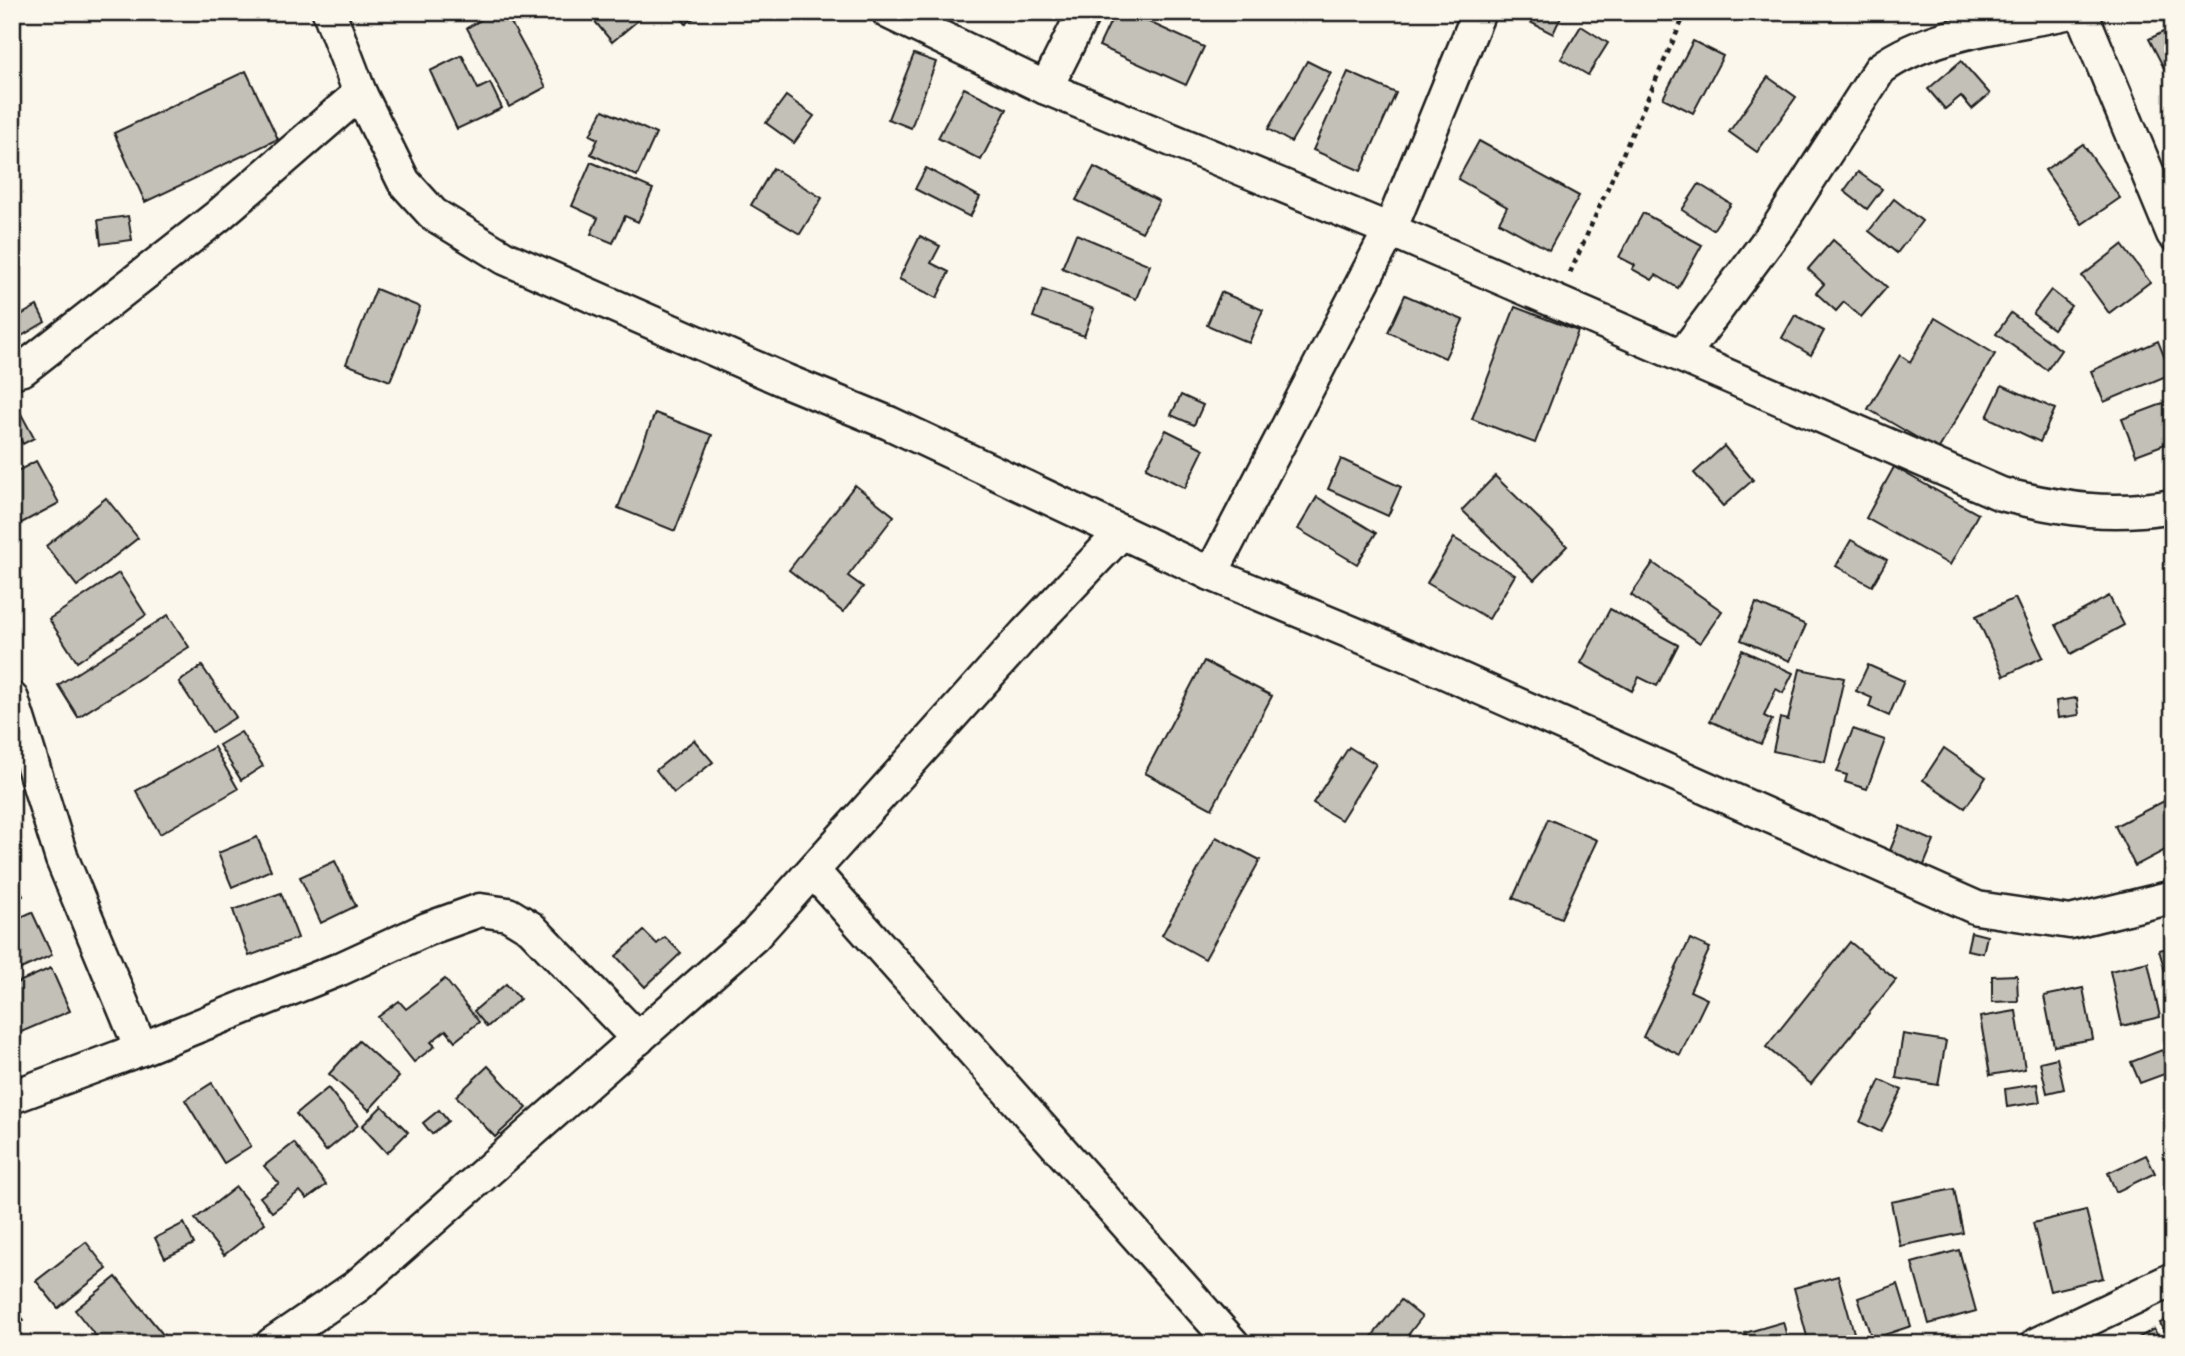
<svg xmlns="http://www.w3.org/2000/svg" width="2185" height="1356" viewBox="0 0 2185 1356" font-family="'Indie Flower',sans-serif">
<style>
.building{fill:#c3c0b8;stroke:#1c1c1c;stroke-width:2}
.lines{fill:none;stroke-linecap:round;stroke-linejoin:round}
.street-casing{stroke:#1c1c1c;stroke-width:37}
.path{stroke:#1c1c1c;stroke-width:4.5;stroke-dasharray:5 5;stroke-linecap:butt}
.street{stroke:#fbf7ec;stroke-width:32}
</style>
<rect width="100%" height="100%" fill="#fbf7ec"/>
<filter id="ink" filterUnits="userSpaceOnUse"><feTurbulence type="fractalNoise" baseFrequency=".0143" numOctaves="2"/><feDisplacementMap in="SourceGraphic" scale="14" xChannelSelector="R" yChannelSelector="G"/><feConvolveMatrix kernelMatrix="1 2 1 2 8 2 1 2 1" color-interpolation-filters="sRGB"/></filter>
<g filter="url(#ink)">
<!-- building -->
<g class="building">
<path d="M495,12H505L546,87L509,107L467,28Z"/>
<path d="M587,12H630L637,21L612,42Z"/>
<path d="M677,12H701L686,24Z"/>
<path d="M1115,12H1127L1204,47L1186,85L1099,46Z"/>
<path d="M1532,12H1563L1553,34L1528,21Z"/>
<path d="M1581,26L1608,43L1588,75L1561,59Z"/>
<path d="M2173,27V71L2167,74L2149,39Z"/>
<path d="M1693,41L1723,56L1693,113L1663,98Z"/>
<path d="M914,54L936,62L911,128L888,119Z"/>
<path d="M462,55L478,89L490,83L502,108L457,129L430,71Z"/>
<path d="M1307,61L1331,73L1291,142L1268,129Z"/>
<path d="M1961,61L1990,94L1972,109L1961,96L1945,109L1928,89Z"/>
<path d="M246,71L278,139L145,202L114,133Z"/>
<path d="M1348,72L1396,93L1361,171L1313,150Z"/>
<path d="M1768,77L1796,97L1757,152L1729,132Z"/>
<path d="M964,88L1007,109L981,160L938,138Z"/>
<path d="M786,96L814,116L794,143L766,123Z"/>
<path d="M603,110L656,134L637,176L591,154L598,139L590,135Z"/>
<path d="M1479,141L1579,196L1549,250L1499,222L1507,207L1458,179Z"/>
<path d="M2083,144L2120,198L2082,224L2045,170Z"/>
<path d="M591,162L653,189L638,222L625,216L613,243L591,234L598,218L572,206Z"/>
<path d="M1094,167L1159,201L1142,232L1076,200Z"/>
<path d="M773,168L822,198L800,234L751,205Z"/>
<path d="M926,168L980,197L970,217L915,189Z"/>
<path d="M1858,172L1882,189L1867,209L1844,191Z"/>
<path d="M1699,184L1731,204L1713,230L1682,210Z"/>
<path d="M1894,199L1922,221L1897,253L1869,231Z"/>
<path d="M1643,213L1702,245L1678,288L1656,275L1652,280L1632,269L1635,265L1619,257Z"/>
<path d="M128,216L132,240L101,244L98,220Z"/>
<path d="M1076,234L1150,265L1136,299L1062,268Z"/>
<path d="M920,236L940,246L931,263L949,272L937,298L899,279Z"/>
<path d="M1833,240L1887,287L1861,317L1844,302L1836,311L1816,293L1824,284L1808,269Z"/>
<path d="M2122,245L2150,282L2109,313L2082,276Z"/>
<path d="M376,289L420,307L390,381L346,364Z"/>
<path d="M1043,290L1094,309L1084,336L1033,317Z"/>
<path d="M2051,290L2071,306L2053,329L2033,314Z"/>
<path d="M1221,292L1263,310L1249,343L1207,325Z"/>
<path d="M1405,295L1463,320L1445,358L1388,332Z"/>
<path d="M37,306L45,322L13,341L12,320Z"/>
<path d="M1515,307L1578,331L1535,443L1472,419Z"/>
<path d="M2011,313L2061,350L2047,370L1996,334Z"/>
<path d="M1795,315L1824,331L1811,355L1782,338Z"/>
<path d="M1935,318L1995,354L1938,450L1868,409L1900,355L1910,362Z"/>
<path d="M2158,341L2171,374L2104,402L2091,371Z"/>
<path d="M2002,385L2055,409L2040,442L1987,417Z"/>
<path d="M1181,395L1203,405L1194,425L1171,415Z"/>
<path d="M12,397L34,438L23,444L16,431L12,433Z"/>
<path d="M2173,400V441L2136,455L2122,419Z"/>
<path d="M655,413L712,435L675,531L618,508Z"/>
<path d="M1166,430L1204,449L1185,488L1146,468Z"/>
<path d="M1724,446L1753,480L1723,506L1694,473Z"/>
<path d="M1341,459L1401,487L1388,516L1328,489Z"/>
<path d="M36,461L59,503L12,528V474Z"/>
<path d="M1894,467L1978,514L1950,565L1866,518Z"/>
<path d="M1495,476L1567,546L1534,580L1462,510Z"/>
<path d="M855,485L894,516L848,576L863,587L843,612L789,570Z"/>
<path d="M1317,497L1376,533L1357,564L1298,529Z"/>
<path d="M106,498L138,538L77,586L46,546Z"/>
<path d="M1454,538L1515,575L1489,619L1427,583Z"/>
<path d="M1851,540L1887,560L1872,586L1836,566Z"/>
<path d="M1653,563L1722,611L1700,643L1631,595Z"/>
<path d="M119,573L146,615L77,662L49,619Z"/>
<path d="M2109,596L2124,625L2071,654L2056,625Z"/>
<path d="M2015,598L2043,657L2004,676L1976,616Z"/>
<path d="M1756,603L1806,625L1790,661L1741,640Z"/>
<path d="M1610,609L1678,645L1657,686L1639,677L1632,691L1581,663Z"/>
<path d="M168,615L189,647L78,717L58,685Z"/>
<path d="M1742,650L1793,673L1783,693L1776,689L1764,716L1772,720L1761,744L1710,721Z"/>
<path d="M1204,661L1272,696L1212,809L1145,773Z"/>
<path d="M1868,665L1904,681L1889,716L1869,707L1872,698L1856,691Z"/>
<path d="M202,666L236,717L212,732L179,682Z"/>
<path d="M1800,669L1844,678L1825,762L1773,751L1780,718L1788,720Z"/>
<path d="M2077,698L2079,715L2058,718L2056,701Z"/>
<path d="M1853,729L1885,740L1867,789L1845,782L1847,775L1837,772Z"/>
<path d="M241,732L263,766L241,780L219,745Z"/>
<path d="M694,740L713,762L674,793L656,770Z"/>
<path d="M214,747L238,789L160,834L136,791Z"/>
<path d="M1349,747L1376,764L1341,820L1313,803Z"/>
<path d="M1944,748L1986,777L1965,808L1923,780Z"/>
<path d="M2170,798L2173,804V846L2135,866L2115,826Z"/>
<path d="M1548,819L1597,840L1561,918L1513,898Z"/>
<path d="M1900,826L1934,841L1916,884L1882,870Z"/>
<path d="M257,837L271,870L232,887L218,853Z"/>
<path d="M1216,837L1260,860L1205,959L1162,935Z"/>
<path d="M335,861L356,906L321,923L300,877Z"/>
<path d="M12,869L23,896L12,901Z"/>
<path d="M281,893L298,938L249,956L233,910Z"/>
<path d="M32,912L52,955L12,973V921Z"/>
<path d="M644,931L657,944L665,937L681,953L645,987L616,956Z"/>
<path d="M1971,932L1987,936L1983,953L1967,950Z"/>
<path d="M1690,939L1710,948L1690,991L1707,999L1680,1055L1643,1037Z"/>
<path d="M1850,942L1896,980L1811,1084L1766,1047Z"/>
<path d="M2173,947V987L2170,988L2159,950Z"/>
<path d="M2148,962L2160,1017L2122,1026L2110,971Z"/>
<path d="M51,968L70,1011L12,1036V985Z"/>
<path d="M2017,975L2018,1001L1992,1002V976Z"/>
<path d="M445,979L479,1022L455,1041L446,1030L431,1042L435,1046L414,1062L378,1017L399,1001L406,1009Z"/>
<path d="M506,984L520,999L487,1027L474,1011Z"/>
<path d="M2083,988L2093,1039L2054,1046L2044,996Z"/>
<path d="M2016,1011L2025,1069L1990,1075L1980,1017Z"/>
<path d="M1903,1034L1946,1041L1938,1085L1896,1078Z"/>
<path d="M359,1041L399,1077L369,1110L329,1074Z"/>
<path d="M2162,1050L2170,1072L2140,1083L2131,1062Z"/>
<path d="M2057,1058L2064,1089L2047,1093L2040,1062Z"/>
<path d="M488,1066L527,1108L495,1137L456,1096Z"/>
<path d="M1880,1080L1902,1090L1881,1132L1860,1122Z"/>
<path d="M212,1083L251,1146L224,1163L185,1100Z"/>
<path d="M2037,1084L2040,1102L2007,1107L2005,1089Z"/>
<path d="M328,1088L358,1125L326,1151L296,1114Z"/>
<path d="M382,1106L408,1132L387,1153L362,1126Z"/>
<path d="M439,1110L448,1121L432,1134L423,1123Z"/>
<path d="M294,1143L326,1185L307,1199L300,1191L272,1212L260,1197L279,1183L264,1166Z"/>
<path d="M2146,1155L2155,1173L2116,1192L2108,1173Z"/>
<path d="M236,1187L265,1223L224,1255L195,1219Z"/>
<path d="M1954,1189L1963,1233L1900,1246L1891,1202Z"/>
<path d="M2086,1210L2103,1278L2050,1291L2033,1223Z"/>
<path d="M184,1223L194,1244L165,1258L155,1238Z"/>
<path d="M86,1242L107,1269L58,1308L36,1281Z"/>
<path d="M1959,1250L1976,1311L1929,1324L1912,1263Z"/>
<path d="M1838,1276L1856,1340L1841,1344H1809L1794,1288Z"/>
<path d="M116,1277L165,1337L157,1344H102L75,1310Z"/>
<path d="M1898,1284L1911,1326L1872,1339L1858,1298Z"/>
<path d="M1401,1300L1422,1317L1401,1344H1366Z"/>
<path d="M12,1306L24,1320L12,1329Z"/>
<path d="M2173,1317V1344H2171L2160,1323Z"/>
<path d="M1783,1322L1789,1344H1749L1745,1333Z"/>
<path d="M2154,1329L2162,1344H2128Z"/>
</g>
<g class="lines">
<!-- street casing -->
<g class="street-casing">
<g id="street">
<path d="M329,12L360,93L404,182L433,214L505,258L786,381L889,423L1211,574L1413,658L1977,908L2070,922L2173,897"/>
<path d="M888,12L1046,88L1390,230L2001,494C2063,509 2110,517 2173,506"/>
<path d="M2081,12L2173,234"/>
<path d="M1046,88L1084,12"/>
<path d="M1683,355L1779,226L1880,69C1929,32 2011,25 2071,12"/>
<path d="M12,372L23,369L218,216L360,93"/>
<path d="M1211,574L1390,230L1479,12"/>
<path d="M12,699L62,859L141,1049"/>
<path d="M813,871L1233,1344"/>
<path d="M12,1097L141,1049L340,969L427,929L480,910L508,914L531,928L638,1039"/>
<path d="M272,1344L357,1286L754,936L1025,634L1122,532"/>
<path d="M2037,1344L2173,1279"/>
</g>
</g>
<!-- path -->
<path class="path" d="M1570,273L1686,12"/>
<!-- street -->
<use href="#street" class="street"/>
</g>
</g>
<!-- margin -->
<rect width="2185" height="1356" fill="none" stroke="#fbf7ec" stroke-width="42"/>
<rect x="21" y="21" width="2143" height="1314" fill="none" stroke="#1c1c1c" stroke-width="2.5" filter="url(#ink)"/>
</svg>
